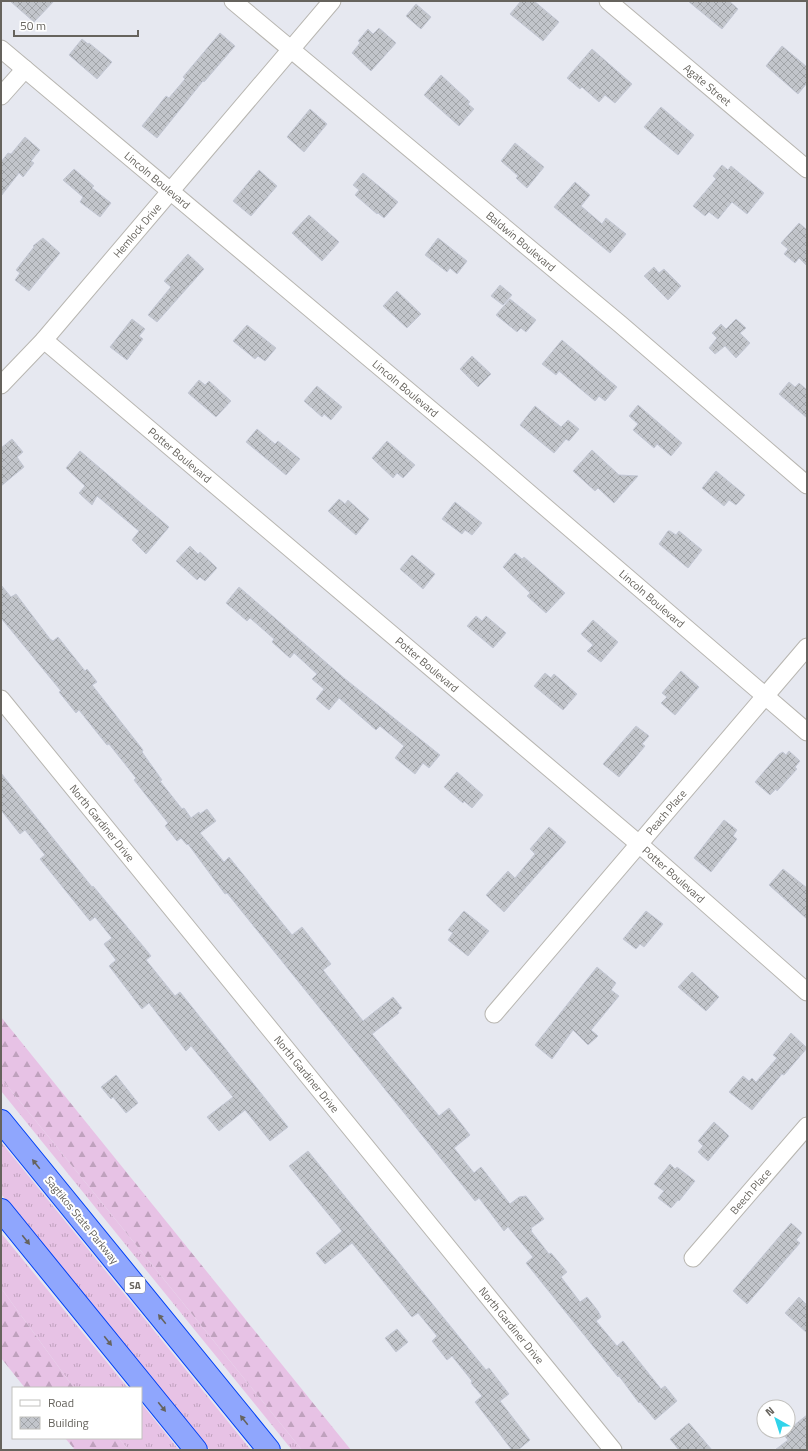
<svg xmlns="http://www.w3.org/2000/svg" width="808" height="1451" viewBox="0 0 808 1451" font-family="'Titillium Web',sans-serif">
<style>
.grass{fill:url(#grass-tufts)}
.forest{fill:url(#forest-firs)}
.building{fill:url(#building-cross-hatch);stroke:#c4c8d5}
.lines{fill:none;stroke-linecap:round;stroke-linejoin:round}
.minor-casing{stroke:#b8b6b1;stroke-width:19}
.motorway-casing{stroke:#0041f6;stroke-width:24}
.minor{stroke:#fff;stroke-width:17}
.motorway{stroke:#8fa6fd;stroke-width:22}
.oneway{fill:#66635d}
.labels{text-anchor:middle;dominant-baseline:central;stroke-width:4;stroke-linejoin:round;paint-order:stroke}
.shield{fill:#fff;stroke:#94928e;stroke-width:1}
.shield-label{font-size:10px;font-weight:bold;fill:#66635d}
.street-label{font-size:11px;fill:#66635d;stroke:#fff}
</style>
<defs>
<pattern id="grass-tufts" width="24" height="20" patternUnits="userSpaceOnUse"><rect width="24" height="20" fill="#e7c2e5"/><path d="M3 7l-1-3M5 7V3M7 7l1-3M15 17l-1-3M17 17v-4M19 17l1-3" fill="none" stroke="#bfa1bd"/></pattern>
<pattern id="forest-firs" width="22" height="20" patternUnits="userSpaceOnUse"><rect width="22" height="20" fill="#e7c2e5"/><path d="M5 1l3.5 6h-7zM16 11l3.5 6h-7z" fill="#bfa1bd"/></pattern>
<pattern id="building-cross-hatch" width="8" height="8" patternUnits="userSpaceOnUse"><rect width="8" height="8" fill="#c2c5cb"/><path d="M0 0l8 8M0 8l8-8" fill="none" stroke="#a1a4a8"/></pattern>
</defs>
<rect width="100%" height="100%" fill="#e6e8f0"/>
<!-- grass -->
<g class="grass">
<path d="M1,1078L302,1450H292L1,1091Z"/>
<path d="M1,1142L251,1450H210L1,1194Z"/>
<path d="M1,1233L128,1388H74L1,1288Z"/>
<path d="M141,1403L179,1450H129L118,1438H141Z"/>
</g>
<!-- forest -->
<g class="forest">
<path d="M1,1017L351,1450H302L1,1078Z"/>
<path d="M1,1288L74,1388H25L1,1358Z"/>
<path d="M65,1438H118L129,1450H75Z"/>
</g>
<!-- building -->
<g class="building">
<path d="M10,1H54L34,22Z"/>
<path d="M521,1H534L559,22L543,41L510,14Z"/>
<path d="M688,1H729L738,9L722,29Z"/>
<path d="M416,4L431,17L421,29L406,16Z"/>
<path d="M379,28L396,43L371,71L352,53L360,43L358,41L368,29L373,34Z"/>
<path d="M220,33L235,46L204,82L203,81L157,138L142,126L166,96L169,98L185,79L183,77Z"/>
<path d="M82,39L88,44L89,43L112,62L97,79L69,55Z"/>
<path d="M782,46L807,67V83L798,94L766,66Z"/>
<path d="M592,49L632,84L615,103L605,95L599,102L582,87L580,89L567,78Z"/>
<path d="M441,75L470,102L468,104L474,109L459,126L424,95Z"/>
<path d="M661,107L694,135L678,155L644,127Z"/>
<path d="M310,109L327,124L304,152L287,137Z"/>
<path d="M25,137L40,150L31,161L34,163L23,177L19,173L1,196V162L8,153L11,154Z"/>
<path d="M515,143L544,167L527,188L516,178L518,176L501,161Z"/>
<path d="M722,165L728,170L731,166L764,193L747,214L732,202L718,219L709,212L705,216L693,206L716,179L713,176Z"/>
<path d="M74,169L94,186L92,188L111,203L100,217L80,202L83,197L63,180Z"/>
<path d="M259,170L277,186L251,216L233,201Z"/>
<path d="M363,173L398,202L384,218L378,213L377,214L355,195L359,190L353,185Z"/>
<path d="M575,182L590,195L581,206L602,224L606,218L626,234L610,253L554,207Z"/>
<path d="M309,215L339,242L322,261L292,233Z"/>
<path d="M799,223L807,230V266L799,258L795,263L784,254L788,249L781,243Z"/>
<path d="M43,238L60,253L29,291L15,280L20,273L16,270L34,247L33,246Z"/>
<path d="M438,238L467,261L457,274L450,268L447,272L425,255Z"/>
<path d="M188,254L204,269L157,322L148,315L171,287L164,281Z"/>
<path d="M654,267L659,273L664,269L681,286L668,300L644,276Z"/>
<path d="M500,285L512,295L503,305L491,296Z"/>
<path d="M397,291L421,314L407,328L383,306Z"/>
<path d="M510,299L536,320L526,332L521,328L517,332L496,315Z"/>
<path d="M132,319L145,329L139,336L143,339L127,360L110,347Z"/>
<path d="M736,319L746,328L740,333L750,343L736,358L725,346L715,354L709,348L717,338L712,333L721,324L726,329Z"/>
<path d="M247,325L276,348L265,361L258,356L255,359L233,341Z"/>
<path d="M562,340L617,387L605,401L599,396L595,401L559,371L556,375L542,364Z"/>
<path d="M472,356L491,374L478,387L460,369Z"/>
<path d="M199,380L205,385L209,381L231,401L216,417L188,393Z"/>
<path d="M789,382L795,387L799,383L807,390V418L779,394Z"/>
<path d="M317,386L342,407L331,420L324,414L322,417L304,401Z"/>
<path d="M638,405L682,443L671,456L657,444L654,448L633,430L638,424L629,416Z"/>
<path d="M535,406L561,427L568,420L579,429L569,441L566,439L554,453L520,425Z"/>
<path d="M257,429L275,444L278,441L300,459L286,475L246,442Z"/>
<path d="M12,439L23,452L17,457L24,467L1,486V448Z"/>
<path d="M387,441L415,465L403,478L397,473L393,478L372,458Z"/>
<path d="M592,450L619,475L638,476L614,503L598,488L595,491L573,471Z"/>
<path d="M80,451L169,527L146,554L132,540L139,531L97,496L92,505L79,493L85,486L66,468Z"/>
<path d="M716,471L745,495L736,505L729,500L724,506L702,488Z"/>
<path d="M339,499L345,504L348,500L369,519L356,535L328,511Z"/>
<path d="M455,502L482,523L472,535L465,530L462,534L442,519Z"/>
<path d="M668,531H670L676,535L679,531L702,550L688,568L659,544Z"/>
<path d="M190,546L198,554L200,552L217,568L205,581L200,577L197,580L176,561Z"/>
<path d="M515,553L522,559L524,557L565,593L546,613L527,596L530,593L503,567Z"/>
<path d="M412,555L435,574L423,589L400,569Z"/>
<path d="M1,585L11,597L16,594L50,639L53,641L58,637L85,671L87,669L97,682L92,685L143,750L142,752L162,780L160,781L182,809L184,808L191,818L199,812L200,814L207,809L216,821L200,833L224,862L229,857L292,935L302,927L331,964L323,970L363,1021L393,997L402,1008L398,1011L399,1013L372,1034L439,1116L449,1108L470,1135L454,1148L474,1173L481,1167L510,1204L519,1197L526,1196L544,1219L531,1228L532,1230L531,1231L549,1254L551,1253L567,1272L561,1277L580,1302L587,1297L598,1311L601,1317L596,1321L617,1346L623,1341L661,1389L665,1386L677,1401L655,1420L640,1402L639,1403L619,1376L618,1377L526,1263L533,1257L508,1227L504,1231L479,1198L475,1201L227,893L225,894L188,844L187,845L181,838L177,841L165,826L168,823L134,780L136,778L109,744L107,745L79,710L76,713L59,692L61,691L1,618Z"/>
<path d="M239,587L344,678L440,755L429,768L423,763L415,774L395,758L404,746L380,726L376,730L339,698L329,710L316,699L324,689L312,679L317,674L294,653L290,658L272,642L274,639L250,618L247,621L226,603Z"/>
<path d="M476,616L482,621L486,616L506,633L493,648L467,626Z"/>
<path d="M593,620L618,642L601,662L587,651L593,645L581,634Z"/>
<path d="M681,671L699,687L675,715L661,703L667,697L662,693Z"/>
<path d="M545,673L551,678L554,674L577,694L563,710L534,686Z"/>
<path d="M636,726L649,736L642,744L645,746L619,777L603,764Z"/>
<path d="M789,751L800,761L795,767L797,769L777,791L776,789L770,795L755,782L779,754L783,752L786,755Z"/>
<path d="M457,772L483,795L472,808L464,801L463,803L444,787Z"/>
<path d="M1,773L92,887L93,886L143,946L151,956L146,960L175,996L180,992L288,1127L270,1141L245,1110L219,1131L207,1117L233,1097L191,1046L186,1051L149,1003L142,1009L109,966L116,960L104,944L112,938L95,917L90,921L40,859L45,855L25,830L20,834L1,810Z"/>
<path d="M724,820L737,830L733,836L737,839L711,872L694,858Z"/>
<path d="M549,827L566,842L504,912L486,895L508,871L515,878L535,854L530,849Z"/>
<path d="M783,869L807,888V919L769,885Z"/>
<path d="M464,911L489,931L468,956L448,940L453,933L448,930Z"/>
<path d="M646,911L663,924L644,947L640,944L636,949L623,939Z"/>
<path d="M597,967L616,983L611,990L619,996L591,1030L598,1036L588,1045L573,1030L552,1059L535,1045Z"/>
<path d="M692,972L719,997L706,1011L678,987Z"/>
<path d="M791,1033L807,1048L784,1075L782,1074L752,1110L729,1092L743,1076L749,1081L752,1078L756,1082L777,1058L773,1055Z"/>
<path d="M116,1075L138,1103L126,1113L113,1097L111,1099L101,1087Z"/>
<path d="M714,1122L729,1136L708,1161L698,1152L703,1146L698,1141Z"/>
<path d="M308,1151L486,1370L489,1368L509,1394L500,1401L530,1440L518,1450H512L475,1402L482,1396L471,1383L472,1381L452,1356L447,1360L432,1341L437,1336L418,1313L412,1317L352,1243L325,1264L316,1253L342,1231L289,1166Z"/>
<path d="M670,1164L675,1169L677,1167L695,1181L679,1201L678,1200L671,1208L658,1198L664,1191L654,1184Z"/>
<path d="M791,1223L802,1233L796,1240L800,1243L747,1304L733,1291Z"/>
<path d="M799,1297L807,1305V1333L785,1313Z"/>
<path d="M397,1329L408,1342L396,1352L385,1338Z"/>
<path d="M807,1415V1450H775L788,1440L783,1434Z"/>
<path d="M689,1423L712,1450H679L670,1439Z"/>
</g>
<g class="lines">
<!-- minor casing -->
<g class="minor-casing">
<g id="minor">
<path id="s1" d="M233,1L620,324L807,485"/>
<path id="s2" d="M608,1L807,169"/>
<path id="s3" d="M1,49L480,451L807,732"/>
<path d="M1,96L25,69"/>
<path id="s4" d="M44,340L639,844L807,992"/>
<path id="s5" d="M1,385L44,340L332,1"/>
<path id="s6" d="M1,699L613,1450"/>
<path id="s7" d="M494,1014L807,647"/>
<path id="s8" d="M693,1258L807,1126"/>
</g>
</g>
<!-- motorway casing -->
<g class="motorway-casing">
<g id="motorway">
<path d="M1,1121L269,1450"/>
<path d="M1,1210L196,1450"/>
</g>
</g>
<!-- minor -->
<use href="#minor" class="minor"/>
<!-- motorway -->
<use href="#motorway" class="motorway"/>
</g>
<!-- one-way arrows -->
<defs><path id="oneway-solid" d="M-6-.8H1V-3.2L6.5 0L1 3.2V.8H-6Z"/></defs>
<g class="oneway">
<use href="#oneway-solid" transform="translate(36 1164) rotate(-129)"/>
<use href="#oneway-solid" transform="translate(26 1240) rotate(51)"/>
<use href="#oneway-solid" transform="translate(162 1319) rotate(-129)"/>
<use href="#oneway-solid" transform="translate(108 1341) rotate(51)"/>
<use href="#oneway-solid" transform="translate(162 1407) rotate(51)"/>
<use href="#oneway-solid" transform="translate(244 1420) rotate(-129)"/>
</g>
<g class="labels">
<!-- shield labels -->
<rect class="shield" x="125" y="1277" width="20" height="16" rx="3"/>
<g class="shield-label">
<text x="135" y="1285">SA</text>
</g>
<!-- street labels -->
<g class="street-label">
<text stroke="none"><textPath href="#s2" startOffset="130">Agate Street</textPath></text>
<text stroke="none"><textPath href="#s3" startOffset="204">Lincoln Boulevard</textPath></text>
<text stroke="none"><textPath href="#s5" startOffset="206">Hemlock Drive</textPath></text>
<text stroke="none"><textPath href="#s1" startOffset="375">Baldwin Boulevard</textPath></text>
<text stroke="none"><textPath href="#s3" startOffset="528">Lincoln Boulevard</textPath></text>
<text stroke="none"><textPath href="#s4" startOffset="178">Potter Boulevard</textPath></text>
<text stroke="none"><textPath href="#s3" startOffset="852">Lincoln Boulevard</textPath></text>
<text stroke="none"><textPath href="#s4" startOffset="502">Potter Boulevard</textPath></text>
<text stroke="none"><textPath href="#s7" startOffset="265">Peach Place</textPath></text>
<text stroke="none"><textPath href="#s6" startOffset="160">North Gardiner Drive</textPath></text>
<text stroke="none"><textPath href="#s4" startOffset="826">Potter Boulevard</textPath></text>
<text stroke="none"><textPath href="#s6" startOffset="484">North Gardiner Drive</textPath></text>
<text stroke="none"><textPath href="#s8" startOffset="88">Beech Place</textPath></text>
<text transform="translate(82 1220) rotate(51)">Sagtikos State Parkway</text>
<text stroke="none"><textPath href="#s6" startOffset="808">North Gardiner Drive</textPath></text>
</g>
</g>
<!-- border -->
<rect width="808" height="1451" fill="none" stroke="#66635d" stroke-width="4"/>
<!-- legend -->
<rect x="12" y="1387" width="130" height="52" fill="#ffffff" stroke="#c2c1be"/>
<rect x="20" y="1400" width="20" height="6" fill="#ffffff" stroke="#c2c1be"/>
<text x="48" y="1407" font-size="12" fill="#66635d">Road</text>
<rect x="20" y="1417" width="20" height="12" fill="url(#building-cross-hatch)" stroke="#c2c1be"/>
<text x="48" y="1427" font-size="12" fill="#66635d">Building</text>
<!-- north arrow -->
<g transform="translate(776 1419) rotate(321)"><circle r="19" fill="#ffffff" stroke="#c2c1be"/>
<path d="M0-3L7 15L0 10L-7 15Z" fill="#31d3ea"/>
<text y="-6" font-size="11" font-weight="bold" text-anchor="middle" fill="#66635d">N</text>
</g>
<!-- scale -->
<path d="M14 30v6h124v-6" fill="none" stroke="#66635d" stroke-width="2"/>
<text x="20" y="30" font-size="12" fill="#66635d" stroke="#ffffff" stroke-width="3" paint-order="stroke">50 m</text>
</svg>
